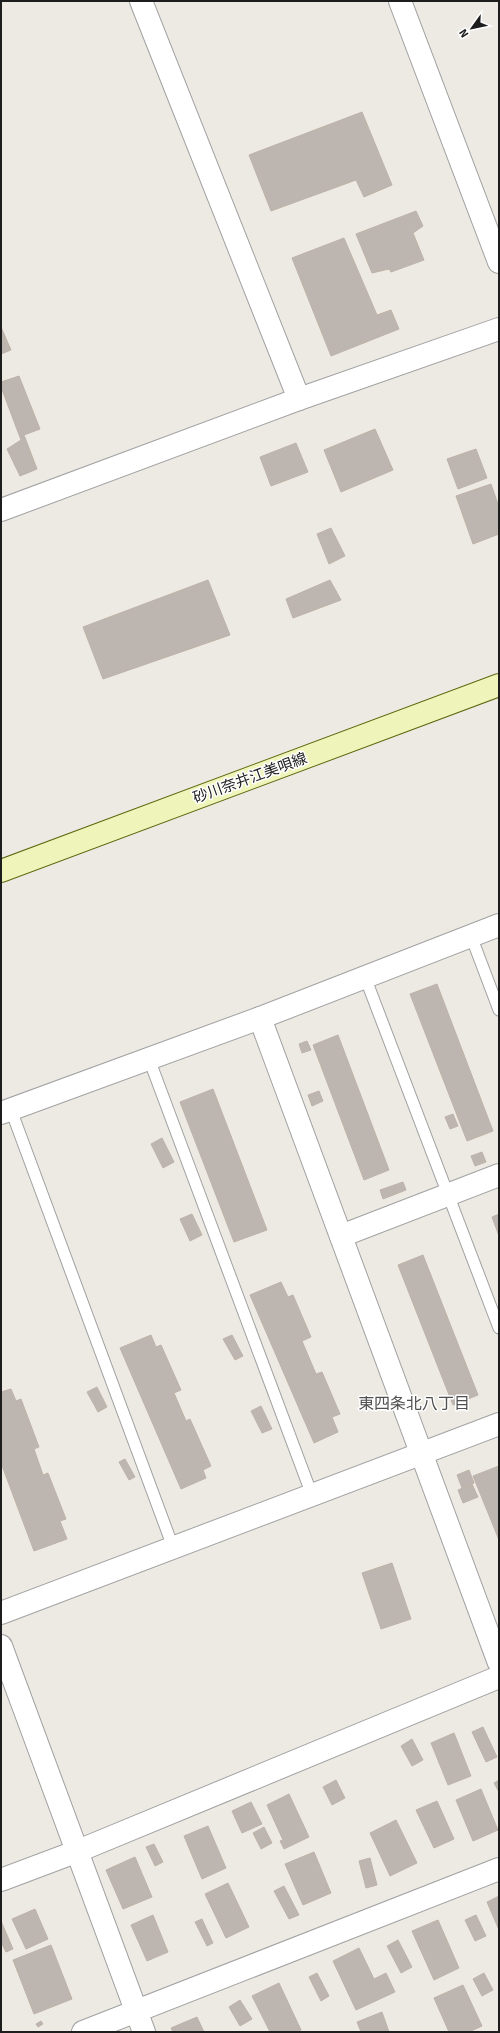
<svg xmlns="http://www.w3.org/2000/svg" width="500" height="2033" viewBox="0 0 500 2033" font-family="Signika,'Noto Sans JP',sans-serif">
<style>
.building{fill:#bdb6b0;stroke:#beb2a7}
.lines{fill:none;stroke-linecap:round;stroke-linejoin:round}
.lane-casing{stroke:#a1a1a1;stroke-width:13}
.street-casing{stroke:#a1a1a1;stroke-width:24}
.secondary-casing{stroke:#5d6a0e;stroke-width:24}
.lane{stroke:#fff;stroke-width:11}
.street{stroke:#fff;stroke-width:22}
.secondary{stroke:#eff4bb;stroke-width:22}
.labels{text-anchor:middle;dominant-baseline:central;stroke-width:3;stroke-linejoin:round;paint-order:stroke}
.street-label{font-size:15px;fill:#1d1d1d;stroke:#fff}
.neighbourhood-label{font-size:16px;fill:#505050;stroke:#fff}
</style>
<rect width="100%" height="100%" fill="#edeae4"/>
<!-- building -->
<g class="building">
<path d="M362,112L392,185L364,197L356,180L271,211L249,155Z"/>
<path d="M416,211L423,226L413,233L424,260L391,272L389,269L372,273L356,234Z"/>
<path d="M344,238L377,315L391,310L399,329L331,356L292,258Z"/>
<path d="M1,327L11,350L1,354Z"/>
<path d="M19,376L40,429L24,435L37,469L20,476L7,449L21,440L1,387V382Z"/>
<path d="M375,429L393,470L341,492L324,450Z"/>
<path d="M296,443L308,472L271,486L260,457Z"/>
<path d="M476,449L487,478L458,489L447,459Z"/>
<path d="M491,484L499,507V534L473,544L456,496Z"/>
<path d="M331,528L345,556L329,564L317,534Z"/>
<path d="M208,580L230,635L103,679L83,627Z"/>
<path d="M330,580L341,600L293,618L286,599Z"/>
<path d="M437,984L493,1131L467,1141L410,994Z"/>
<path d="M338,1035L389,1170L364,1180L313,1045Z"/>
<path d="M307,1041L311,1050L302,1053L299,1044Z"/>
<path d="M213,1089L267,1230L234,1242L180,1102Z"/>
<path d="M319,1091L323,1101L312,1106L308,1095Z"/>
<path d="M453,1114L458,1126L450,1129L445,1117Z"/>
<path d="M162,1138L174,1162L163,1168L151,1144Z"/>
<path d="M482,1152L486,1162L475,1166L471,1156Z"/>
<path d="M403,1182L406,1190L383,1199L380,1190Z"/>
<path d="M192,1214L202,1235L190,1241L180,1219Z"/>
<path d="M499,1214V1236L492,1217Z"/>
<path d="M423,1255L478,1395L453,1405L398,1265Z"/>
<path d="M281,1282L288,1297L293,1295L311,1337L302,1341L316,1374L322,1372L340,1414L332,1417L338,1432L314,1443L250,1295Z"/>
<path d="M151,1335L156,1347L161,1345L181,1390L174,1393L186,1421L190,1419L211,1466L203,1470L206,1478L181,1489L120,1348Z"/>
<path d="M232,1335L243,1356L235,1360L223,1339Z"/>
<path d="M97,1387L107,1407L98,1412L87,1392Z"/>
<path d="M11,1389L16,1401L21,1399L39,1447L34,1449L43,1475L48,1473L66,1519L60,1521L67,1539L34,1551L1,1463V1392Z"/>
<path d="M261,1406L272,1429L262,1433L251,1411Z"/>
<path d="M125,1459L135,1477L129,1480L119,1462Z"/>
<path d="M499,1466V1540L473,1476Z"/>
<path d="M469,1470L474,1483L462,1488L457,1475Z"/>
<path d="M472,1484L478,1497L463,1503L458,1490Z"/>
<path d="M392,1563L411,1619L381,1629L362,1573Z"/>
<path d="M483,1727L497,1757L486,1762L472,1732Z"/>
<path d="M454,1733L471,1776L448,1785L431,1743Z"/>
<path d="M412,1739L423,1760L412,1766L401,1746Z"/>
<path d="M336,1780L345,1798L332,1805L323,1787Z"/>
<path d="M499,1780V1792L494,1783Z"/>
<path d="M481,1789L498,1830L473,1841L456,1800Z"/>
<path d="M289,1794L309,1837L284,1849L280,1841L283,1840L267,1805Z"/>
<path d="M437,1801L454,1839L434,1848L416,1810Z"/>
<path d="M251,1802L262,1824L242,1833L232,1811Z"/>
<path d="M396,1820L417,1863L390,1876L370,1833Z"/>
<path d="M208,1826L226,1868L202,1879L184,1836Z"/>
<path d="M264,1827L272,1843L261,1849L253,1833Z"/>
<path d="M154,1844L163,1862L155,1866L146,1847Z"/>
<path d="M314,1852L331,1893L303,1905L285,1864Z"/>
<path d="M135,1857L152,1897L123,1909L106,1870Z"/>
<path d="M370,1858L377,1885L366,1888L359,1861Z"/>
<path d="M228,1883L249,1927L226,1938L205,1894Z"/>
<path d="M284,1886L299,1915L289,1919L274,1891Z"/>
<path d="M499,1896V1930L487,1902Z"/>
<path d="M35,1909L48,1939L26,1949L12,1919Z"/>
<path d="M153,1915L168,1952L147,1961L131,1925Z"/>
<path d="M476,1915L486,1936L475,1941L465,1920Z"/>
<path d="M202,1919L213,1943L207,1946L195,1922Z"/>
<path d="M438,1920L459,1968L434,1980L412,1931Z"/>
<path d="M1,1921L13,1949L6,1952L1,1942Z"/>
<path d="M398,1940L412,1967L401,1973L387,1946Z"/>
<path d="M51,1945L72,1999L34,2014L13,1960Z"/>
<path d="M359,1948L374,1979L386,1973L395,1992L356,2010L333,1961Z"/>
<path d="M317,1973L329,1996L321,2001L309,1977Z"/>
<path d="M484,1973L493,1990L482,1996L473,1979Z"/>
<path d="M279,1983L301,2030L297,2032H270L252,1996Z"/>
<path d="M463,1985L482,2026L469,2032H449L434,1998Z"/>
<path d="M240,2000L252,2019L240,2026L229,2007Z"/>
<path d="M382,2012L389,2032H361L357,2022Z"/>
<path d="M197,2017L204,2032H173L171,2028Z"/>
<path d="M41,2021L43,2024L38,2027L36,2024Z"/>
</g>
<g class="lines">
<!-- lane casing -->
<g class="lane-casing">
<g id="lane">
<path d="M471,936L499,1010"/>
<path d="M365,977L499,1328"/>
<path d="M149,1059L312,1495"/>
<path d="M11,1110L173,1547"/>
</g>
</g>
<!-- street casing -->
<g class="street-casing">
<g id="street">
<path d="M141,1L299,399"/>
<path d="M400,1L499,262"/>
<path d="M1,510L299,399L499,329"/>
<path d="M260,1018L499,1663"/>
<path d="M1,1113L260,1018L499,925"/>
<path d="M341,1236L499,1175"/>
<path d="M1,1613L499,1424"/>
<path d="M1,1646L144,2032"/>
<path d="M1,1880L78,1851L499,1677"/>
<path d="M83,2032L499,1869"/>
</g>
</g>
<!-- secondary casing -->
<g class="secondary-casing">
<path id="secondary" d="M1,871L499,685"/>
</g>
<!-- lane -->
<use href="#lane" class="lane"/>
<!-- street -->
<use href="#street" class="street"/>
<!-- secondary -->
<use href="#secondary" class="secondary"/>
</g>
<g class="labels">
<!-- street labels -->
<g class="street-label">
<text transform="translate(250 778) rotate(-20)">砂川奈井江美唄線</text>
</g>
<!-- neighbourhood labels -->
<g class="neighbourhood-label">
<text x="414" y="1404">東四条北八丁目</text>
</g>
</g>
<!-- border -->
<rect width="500" height="2033" fill="none" stroke="#1d1d1d" stroke-width="4"/>
<!-- north arrow -->
<g transform="translate(472 28) rotate(237)" stroke="#ffffff" stroke-width="3" paint-order="stroke">
<path d="M0-3L7 15L0 10L-7 15Z" fill="#1d1d1d"/>
<text y="-6" font-size="11" font-weight="bold" text-anchor="middle" fill="#1d1d1d">N</text>
</g>
</svg>
